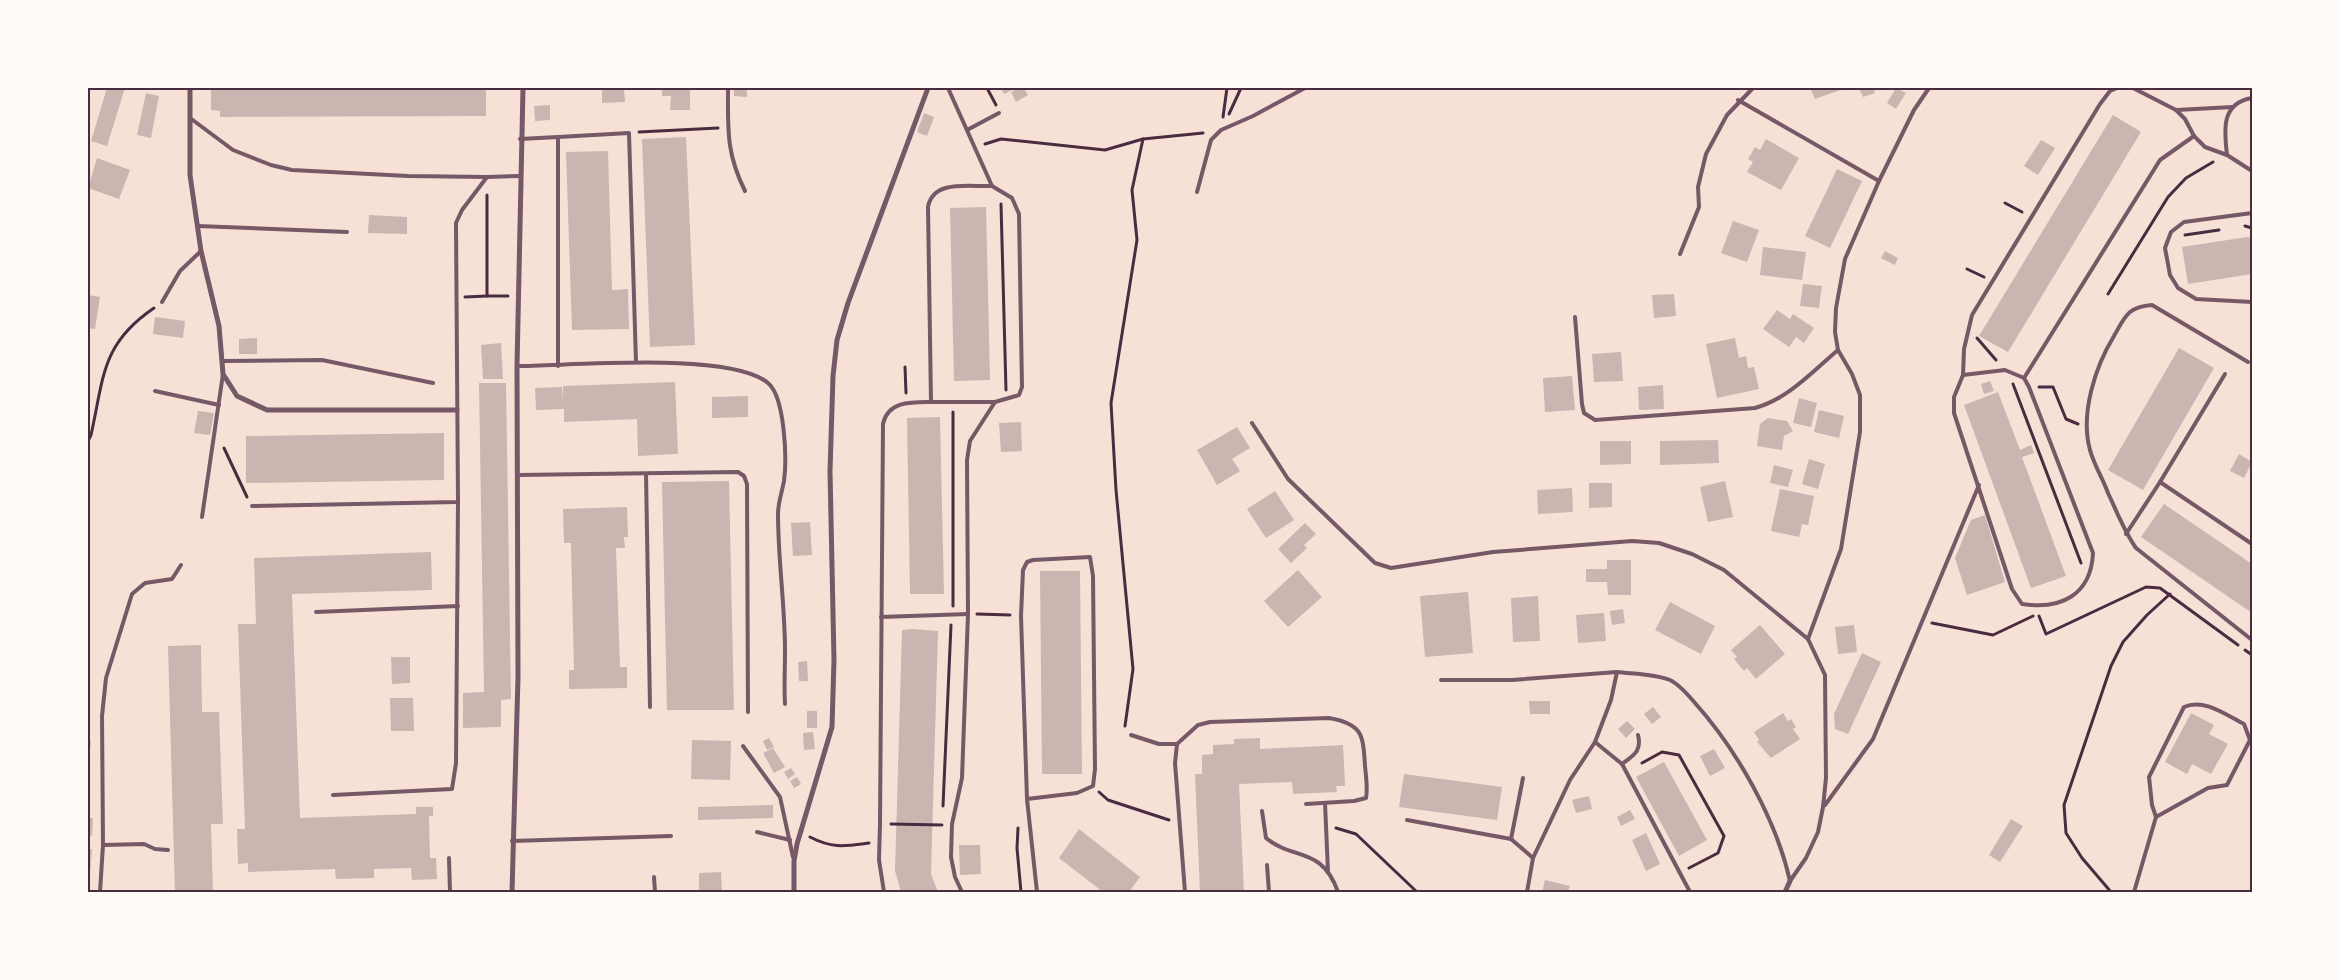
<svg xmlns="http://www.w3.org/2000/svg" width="2340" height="980" viewBox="0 0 2340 980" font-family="'Open Sans',sans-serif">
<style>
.building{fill:#ccb4b1}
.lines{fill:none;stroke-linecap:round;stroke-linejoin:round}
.path{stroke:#4a2c40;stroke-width:3}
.service{stroke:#755966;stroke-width:4}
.minor{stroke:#755966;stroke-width:5}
.neatline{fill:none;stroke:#4a2c40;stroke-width:2}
</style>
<rect width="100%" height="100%" fill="#f7e1d7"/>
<!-- building -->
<g class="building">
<path d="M107,88H125L107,146L91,141Z"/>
<path d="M211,88H486V116L220,117V111L211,110Z"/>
<path d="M602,88H624L625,102L602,103Z"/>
<path d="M662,88H690V110H670L671,96H662Z"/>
<path d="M734,88H747V97L734,96Z"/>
<path d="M1001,88H1016L1004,94Z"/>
<path d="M1020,88H1024L1028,95L1016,102L1011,92Z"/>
<path d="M1810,88H1846L1815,99Z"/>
<path d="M1859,88H1873L1875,93L1863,97Z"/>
<path d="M1896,88L1906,93L1896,109L1887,103Z"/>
<path d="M146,93L159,96L151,138L137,135Z"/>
<path d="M550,105V120L535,121L534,106Z"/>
<path d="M924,113L934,117L927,136L917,132Z"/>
<path d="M2113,115L2141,132L2008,352L1979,336Z"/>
<path d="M686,137L695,345L650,347L642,139Z"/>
<path d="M1766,139L1799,158L1781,190L1747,172L1753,162L1748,159L1755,147L1760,150Z"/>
<path d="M2041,140L2055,148L2038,175L2024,166Z"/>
<path d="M608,151L612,290L628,289L629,329L572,330L566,152Z"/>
<path d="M97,158L130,170L119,199L88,188Z"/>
<path d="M1837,169L1862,181L1830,248L1805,236Z"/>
<path d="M986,207L990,380L954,381L950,208Z"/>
<path d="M369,215L407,217V234L368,233Z"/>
<path d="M1733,221L1759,230L1747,262L1721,253Z"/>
<path d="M2247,237L2252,238V274L2188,284L2182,247Z"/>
<path d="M1763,247L1806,252L1802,280L1760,275Z"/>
<path d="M1885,251L1898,258L1895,265L1881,258Z"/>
<path d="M1803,284L1822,286L1819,308L1800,306Z"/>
<path d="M1674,294L1676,316L1654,318L1652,295Z"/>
<path d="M88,295L100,297L95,329L88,328Z"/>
<path d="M1777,310L1790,319L1793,314L1814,328L1804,343L1796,337L1789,347L1763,329Z"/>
<path d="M155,317L185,321L183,338L153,334Z"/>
<path d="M257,338V354H239V339Z"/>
<path d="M1735,338L1739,358L1746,356L1748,368L1754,367L1759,389L1717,398L1706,344Z"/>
<path d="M501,343L503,379H483L481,345Z"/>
<path d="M2179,348L2214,368L2143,490L2108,470Z"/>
<path d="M1621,352L1623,381L1594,382L1592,354Z"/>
<path d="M1572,376L1575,410L1545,412L1543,378Z"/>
<path d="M1990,381L1994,391L1984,394L1981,384Z"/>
<path d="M675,382L678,454L638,456L637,419L564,422V409L536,410L535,388L562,387L563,402V386Z"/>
<path d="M479,383H506L511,699L501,700V727L463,728V693L484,692Z"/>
<path d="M1663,385L1664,409L1639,410L1638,387Z"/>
<path d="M1998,392L2020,450L2031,445L2034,453L2022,457L2066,576L2031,588L1964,405Z"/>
<path d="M748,396V417L712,418V397Z"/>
<path d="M1799,398L1817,403L1811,427L1793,423Z"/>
<path d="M1819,410L1844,416L1839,438L1814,432Z"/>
<path d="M198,411L214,413L210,435L194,433Z"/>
<path d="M940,417L944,594H910L907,418Z"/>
<path d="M1768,418L1787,421L1793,431L1784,436L1782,450L1757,446L1760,424Z"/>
<path d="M1021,422L1022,451L1001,452L999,423Z"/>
<path d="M1237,427L1250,448L1232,459L1240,471L1217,485L1197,450Z"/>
<path d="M444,433V480L246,483V436Z"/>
<path d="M1718,440L1719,463L1660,465V441Z"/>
<path d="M1600,441H1631V464L1600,465Z"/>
<path d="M2239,454L2252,462L2244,478L2230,471Z"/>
<path d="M1809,459L1825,464L1818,489L1802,484Z"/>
<path d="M1774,465L1793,470L1788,487L1770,483Z"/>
<path d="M729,481L734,710H667L662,482Z"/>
<path d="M1725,481L1733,517L1708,522L1700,487Z"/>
<path d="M1589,483H1612V507L1589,508Z"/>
<path d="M1572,488L1573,512L1538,514L1537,490Z"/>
<path d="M1780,489L1814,496L1808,525L1802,524L1799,537L1771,531Z"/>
<path d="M1275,491L1294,520L1266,538L1247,509Z"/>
<path d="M2164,504L2252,564V613L2141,537Z"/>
<path d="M627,507L628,537H624L625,548H616L620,667H627V688L569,689V670H574L571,543H564L563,509Z"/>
<path d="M1985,515L2005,582L1967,595L1955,558L1971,520Z"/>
<path d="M810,522L812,555L793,556L791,523Z"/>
<path d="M1305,523L1316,534L1304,545L1307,548L1291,563L1278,549Z"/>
<path d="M431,552L432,590L292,594L300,818L416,814V807H433V816H429L430,858H436L437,879L412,880L411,868L374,869V878L336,879L335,869L248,872V863L238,864L237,829H245L238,624H256L254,558Z"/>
<path d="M1607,560H1631V595H1608L1607,582H1586V569H1607Z"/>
<path d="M1298,570L1322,597L1288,627L1264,601Z"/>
<path d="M1040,571H1080L1082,774H1042Z"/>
<path d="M1468,592L1473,653L1425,657L1420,596Z"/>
<path d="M1538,596L1540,641L1513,642L1511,598Z"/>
<path d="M1670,602L1715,626L1701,654L1655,630Z"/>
<path d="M1623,609L1625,623L1612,625L1610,611Z"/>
<path d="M1604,613L1606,641L1578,643L1576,615Z"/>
<path d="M1760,625L1785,654L1756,679L1747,668L1744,671L1734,659L1737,657L1731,650Z"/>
<path d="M1854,625L1857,652L1838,654L1835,627Z"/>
<path d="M913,629L938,631L931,874L938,892H901L895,871L902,630Z"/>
<path d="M201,645L202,712H219L223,824H211L213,892H175L168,646Z"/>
<path d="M1862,653L1881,662L1848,734L1835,729L1834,714Z"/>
<path d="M391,657H410V683L392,684Z"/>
<path d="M807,661L808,681H799L798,662Z"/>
<path d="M390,698H413L414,731H391Z"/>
<path d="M1529,701H1550V714H1530Z"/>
<path d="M1653,707L1661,717L1652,724L1644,714Z"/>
<rect x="807" y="711" width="10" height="17"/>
<path d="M1783,713L1788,721L1791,719L1796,727L1793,729L1800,739L1771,758L1757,742L1759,740L1754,732Z"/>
<path d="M2191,713L2214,725L2209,734L2228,744L2211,774L2192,764L2187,774L2165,762Z"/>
<path d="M1627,721L1635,729L1626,738L1618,729Z"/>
<path d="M813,732L815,749L804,750L803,733Z"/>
<path d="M769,738L774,747L767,750L763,741Z"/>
<path d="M1260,738V749L1343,745L1345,786H1336L1337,792L1293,794L1292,782L1239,784L1244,892H1200L1195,774H1202V755L1213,754V745L1234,744V739Z"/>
<path d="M692,740L731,741L730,780L691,779Z"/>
<path d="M88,741H91L89,759H88Z"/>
<path d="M773,748L785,767L774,773L763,753Z"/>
<path d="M1714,749L1725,768L1710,776L1700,756Z"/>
<path d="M1664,762L1707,840L1679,856L1636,777Z"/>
<path d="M791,768L795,774L788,779L784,772Z"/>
<path d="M1404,774L1502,787L1497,820L1399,807Z"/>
<path d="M797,777L801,784L794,788L790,781Z"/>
<path d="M1589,796L1592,809L1576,813L1572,800Z"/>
<path d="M773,805V818L698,820V807Z"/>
<path d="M1630,810L1635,819L1621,826L1617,817Z"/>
<path d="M88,818H93L92,836L88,835Z"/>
<path d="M2011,819L2023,826L2000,862L1989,855Z"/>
<path d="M1079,829L1140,877L1129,892H1103L1059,858Z"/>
<path d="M1646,833L1660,864L1646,871L1632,840Z"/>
<path d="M959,845H980L981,874L960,875Z"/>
<path d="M88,849H92L89,886H88Z"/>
<path d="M721,872L722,892H699V873Z"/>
<path d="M1545,880L1570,886L1568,892H1542Z"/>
</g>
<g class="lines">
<!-- path -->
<g class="path">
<path d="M987,88L996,105"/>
<path d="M1229,114L1241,88"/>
<path d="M1223,117L1227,88"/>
<path d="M639,132L718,128"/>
<path d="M985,144L1001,139L1105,150L1143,139L1203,133"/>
<path d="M487,195V296H508"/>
<path d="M2005,203L2022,212"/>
<path d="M1001,204L1006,390"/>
<path d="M2245,226L2252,228"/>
<path d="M2185,235L2219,230"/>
<path d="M1967,269L1984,277"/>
<path d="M2108,294L2168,197L2186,178L2213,162"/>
<path d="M465,297L487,296"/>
<path d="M1977,338L1996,360"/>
<path d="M905,367L906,393"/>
<path d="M2013,384L2081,563"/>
<path d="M2039,387H2053L2066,419L2078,424"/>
<path d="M953,412V606"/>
<path d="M88,441L91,435C104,377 101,344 154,308"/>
<path d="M224,448L247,497"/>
<path d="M977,614L1010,615"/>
<path d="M2039,616L2046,634L2146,587L2160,588L2238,645"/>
<path d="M1932,623L1993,635L2033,616"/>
<path d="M2245,650L2252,655"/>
<path d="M1125,726L1133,669L1116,490L1111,403L1137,240L1132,190L1143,139"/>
<path d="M1642,763L1662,752L1679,755L1724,836L1718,853L1689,868"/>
<path d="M1099,792L1108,800L1169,820"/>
<path d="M943,806L951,625"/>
<path d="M891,824L942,825"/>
<path d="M1018,828L1017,848L1021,892"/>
<path d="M1336,828L1356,834L1417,892"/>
<path d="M810,837C833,849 846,846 869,843"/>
<path d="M2111,892L2082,858L2066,833L2064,805L2111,666L2123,642L2147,615L2170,594"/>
</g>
<!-- service -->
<g class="service">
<path d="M728,88C728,129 726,153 745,191"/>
<path d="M948,88L992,186L1012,198L1019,214L1022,387L1019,395L995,402L970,441L967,460L968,614L962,778L952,824L951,857L955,877L962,892"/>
<path d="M2117,88L2110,91L2100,104L1972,315L1964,349L1963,375L1954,397V413L2012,589L2022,604C2061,610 2091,595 2093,553L2029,387L2024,378L2160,160L2194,136L2205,147L2227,155L2252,171"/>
<path d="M2133,88L2176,110L2185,119L2194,136"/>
<path d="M1738,100L1879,181"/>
<path d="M2176,110L2233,107"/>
<path d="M190,118L233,150L271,165L292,170L408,176L487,177"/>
<path d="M967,130L999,113"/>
<path d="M558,137L629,133L636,362"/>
<path d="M520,139L558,137V366"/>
<path d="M2227,155C2224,130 2221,103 2252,98"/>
<path d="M1197,192L1211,140L1221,130L1253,116L1305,88"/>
<path d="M2252,213L2184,222L2171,232L2165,248L2170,275L2178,288L2196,299L2252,302"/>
<path d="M198,226L347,232"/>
<path d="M1680,254L1699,207L1698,187L1706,154L1727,115L1753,88"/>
<path d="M162,302L180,271L201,251"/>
<path d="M1575,317L1582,404L1584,413L1595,420L1755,408C1788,399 1812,372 1838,350"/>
<path d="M222,361L322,360L433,383"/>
<path d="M2248,362L2152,305C2127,307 2125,317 2114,336C2095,367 2080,414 2090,450C2094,465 2103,479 2108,493C2117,512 2124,531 2136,548L2252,640"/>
<path d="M517,366C570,366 730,351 768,383C785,397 787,459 784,481C782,492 778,503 778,514C778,560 785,605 785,651C785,669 784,686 785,704"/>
<path d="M1963,375L2005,370L2024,378"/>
<path d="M155,391L219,405"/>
<path d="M931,402H995"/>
<path d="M1252,423L1288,479L1375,563L1391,568L1493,552L1632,541L1659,543L1692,554L1724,570L1808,639L1825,675L1826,778L1823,807L1818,832L1806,858L1790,881"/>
<path d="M646,474L650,707"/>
<path d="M517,475L738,472L744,476L747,484L748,712"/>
<path d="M2160,482L2225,374"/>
<path d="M252,506L458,502L456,223L462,210L487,177L520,176"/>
<path d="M202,517L223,374"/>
<path d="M2126,534L2160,482L2252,544"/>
<path d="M316,612L458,606"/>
<path d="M881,617L968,614"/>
<path d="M1808,639L1841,549L1860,432V395L1852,374L1838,350L1835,332L1836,308L1845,259L1879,181L1914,110L1929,88"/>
<path d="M1441,680H1512L1617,672"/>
<path d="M1131,735L1159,744H1177"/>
<path d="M1595,742L1622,764L1690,892"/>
<path d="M743,746L780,797L793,857"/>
<path d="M1622,764C1634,755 1642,751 1638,735"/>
<path d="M333,795L452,789L456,763L458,502"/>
<path d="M1027,799L1077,793L1093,786L1095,769L1093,576L1090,557L1033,560L1027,562L1023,570L1021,616L1027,799L1037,892"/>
<path d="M1325,803L1328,872"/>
<path d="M1825,805L1873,739L1979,485"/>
<path d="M1262,811L1266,838C1294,861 1322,846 1338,892"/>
<path d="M1407,820L1511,839L1533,858"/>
<path d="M757,832L790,840"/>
<path d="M1511,839L1523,778"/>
<path d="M512,841L671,836"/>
<path d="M103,845L144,844L155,849L168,850"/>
<path d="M449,858L450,892"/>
<path d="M1267,865L1269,892"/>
<path d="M654,877L655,892"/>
<path d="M100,892L103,845L102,716L106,678L132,594L145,583L172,579L181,565"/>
<path d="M884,892L879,860L880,824L883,424C888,401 911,402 931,402L928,207C933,179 970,187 992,186"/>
<path d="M1185,892L1175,763L1177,744L1198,725L1210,722L1329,718C1363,724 1363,735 1365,766C1366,777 1368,788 1366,798L1354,801L1306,804"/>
<path d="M1527,892L1533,858L1570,780L1595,742L1611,700L1617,672C1634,674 1654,674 1670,680C1679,684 1689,696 1695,703C1737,750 1776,819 1790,881"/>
<path d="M2134,892L2156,817L2152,805L2149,777L2184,707C2204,698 2226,715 2244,724L2250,740L2227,785L2208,788L2156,817"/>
</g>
<!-- minor -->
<g class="minor">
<path d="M190,88V175L201,251L219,326L223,374L237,396L267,410H457"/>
<path d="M512,892L518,677L517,366L523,88"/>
<path d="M794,892V861L797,844L832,727L834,660L830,471L833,376L837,340L848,303L928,88"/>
<path d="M1785,892L1790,881"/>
</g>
</g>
<!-- border -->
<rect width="2340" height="980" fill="none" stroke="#fffaf5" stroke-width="178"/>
<rect x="89" y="89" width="2162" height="802" class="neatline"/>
</svg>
